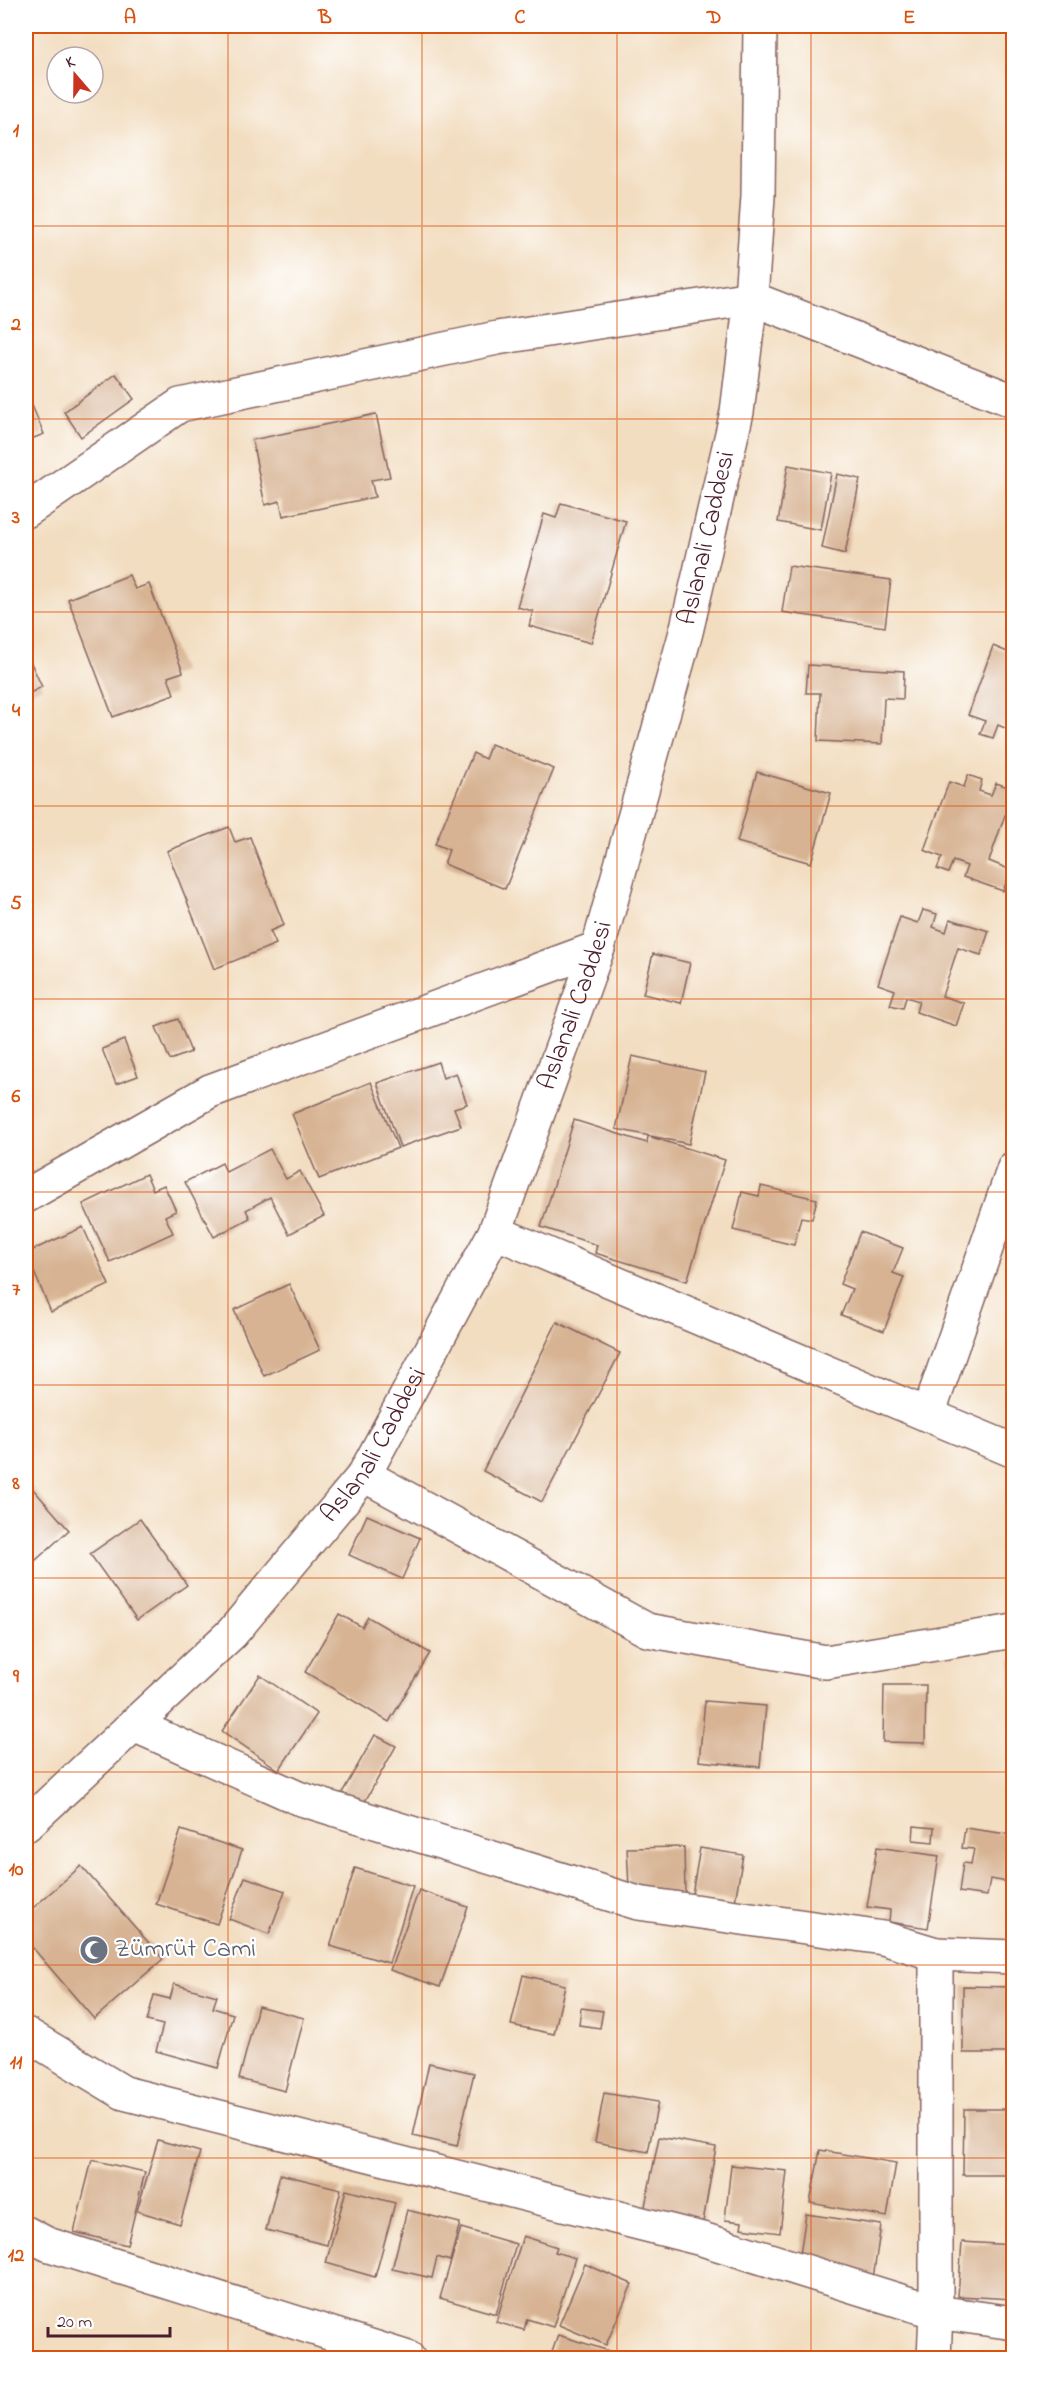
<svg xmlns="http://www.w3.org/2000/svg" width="1039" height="2384" font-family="'Indie Flower',sans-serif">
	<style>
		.building { fill: #d7b393 }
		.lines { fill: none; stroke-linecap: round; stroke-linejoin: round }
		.street-casing { stroke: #85625f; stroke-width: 36 }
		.secondary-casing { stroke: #85625f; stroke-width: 36 }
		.street { stroke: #fff; stroke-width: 33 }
		.secondary { stroke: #fff; stroke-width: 33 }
		.grid { fill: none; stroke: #d8530f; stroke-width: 1.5; stroke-opacity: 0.55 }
		.labels { text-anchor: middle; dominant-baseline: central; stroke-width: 4.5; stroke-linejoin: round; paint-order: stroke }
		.street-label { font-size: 26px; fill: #4a1f2b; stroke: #fff }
		.worship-label { font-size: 26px; fill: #5b616d; stroke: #fff; text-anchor: start }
		.neatline { fill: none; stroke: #d8530f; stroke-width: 2 }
		.grid-label { font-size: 20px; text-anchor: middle; font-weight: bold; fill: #d8530f }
	</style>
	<rect width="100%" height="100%" fill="#fff"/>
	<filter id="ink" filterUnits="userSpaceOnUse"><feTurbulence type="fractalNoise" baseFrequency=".0167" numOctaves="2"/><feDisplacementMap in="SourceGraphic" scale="12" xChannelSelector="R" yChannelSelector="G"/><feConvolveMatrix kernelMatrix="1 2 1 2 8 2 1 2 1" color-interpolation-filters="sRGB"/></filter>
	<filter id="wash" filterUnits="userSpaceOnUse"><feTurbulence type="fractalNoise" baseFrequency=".008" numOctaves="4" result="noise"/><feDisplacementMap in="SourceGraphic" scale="24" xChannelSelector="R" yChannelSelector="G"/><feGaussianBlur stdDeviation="1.35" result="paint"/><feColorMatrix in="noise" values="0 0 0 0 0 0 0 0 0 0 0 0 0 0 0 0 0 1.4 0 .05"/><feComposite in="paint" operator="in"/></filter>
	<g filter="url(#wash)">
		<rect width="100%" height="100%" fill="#f2ddc0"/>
		<g id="blocks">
			<!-- building -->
			<g class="building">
				<path d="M116,374L134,399L81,437L64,412Z"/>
				<path d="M26,391L44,434L26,441Z"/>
				<path d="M376,414L390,477L371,480L375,497L283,516L280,501L265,505L252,440Z"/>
				<path d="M788,465L831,473L821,530L778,522Z"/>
				<path d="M837,474L860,479L845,554L822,548Z"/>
				<path d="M561,503L626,521L591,643L529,626L533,611L517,607L544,514L556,518Z"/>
				<path d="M789,566L891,580L885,627L782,612Z"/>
				<path d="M129,575L135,589L149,584L183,672L168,677L174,694L113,717L68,599Z"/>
				<path d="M1014,644V745L1008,743L1012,731L998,725L993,738L980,734L985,721L968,715L993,646L1010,653Z"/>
				<path d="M26,652L42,687L26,695Z"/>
				<path d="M808,665L904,671L903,699L884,698L882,744L818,741L820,693H806Z"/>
				<path d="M491,744L554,769L505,889L444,864L449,850L435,844L473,753L485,759Z"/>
				<path d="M757,772L831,793L811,863L737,842Z"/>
				<path d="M968,775L982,780L979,791L991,795L996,783L1014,789V818L1005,815L989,861L1011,870L1003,891L963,877L967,866L953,861L948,873L937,869L942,857L924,850L949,782L964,787Z"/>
				<path d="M229,827L235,842L250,837L284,925L270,931L276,944L214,969L167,851Z"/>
				<path d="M923,910L937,914L933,927L946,932L950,919L989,931L981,955L958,948L942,996L964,1003L956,1026L916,1012L919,1001L906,997L903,1008L890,1005L895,990L878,984L900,917L918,923Z"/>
				<path d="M653,954L690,963L681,1003L643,994Z"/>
				<path d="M178,1019L191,1052L170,1060L156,1027Z"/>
				<path d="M124,1040L138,1076L116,1084L102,1049Z"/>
				<path d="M632,1056L705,1072L689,1144L616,1129Z"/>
				<path d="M438,1062L443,1078L456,1073L467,1104L454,1108L461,1126L400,1147L377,1083Z"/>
				<path d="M371,1082L398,1148L319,1179L292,1114Z"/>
				<path d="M574,1120L647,1143L648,1136L725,1160L687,1281L595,1253L597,1245L541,1227Z"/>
				<path d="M270,1149L286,1179L300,1171L324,1216L289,1234L270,1197L246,1210L250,1218L214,1237L185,1182L222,1163L226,1172Z"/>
				<path d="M146,1174L153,1190L164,1185L176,1211L165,1216L173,1233L110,1262L83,1204Z"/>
				<path d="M761,1186L817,1199L812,1219L801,1217L794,1245L733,1230L742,1192L759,1196Z"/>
				<path d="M83,1227L109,1285L51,1312L26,1253Z"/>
				<path d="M860,1232L903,1248L893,1273L904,1277L884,1331L841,1315L852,1289L840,1284Z"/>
				<path d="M289,1284L320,1350L264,1376L234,1310Z"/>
				<path d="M557,1322L620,1353L542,1502L483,1471Z"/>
				<path d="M26,1481L69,1530L26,1569Z"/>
				<path d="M367,1515L420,1538L402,1579L349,1555Z"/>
				<path d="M140,1519L187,1585L137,1620L90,1554Z"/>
				<path d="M339,1614L362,1627L368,1617L430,1653L389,1722L305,1672Z"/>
				<path d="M1014,1659V1724H1011V1660Z"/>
				<path d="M260,1675L317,1714L279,1770L222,1731Z"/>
				<path d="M884,1685H926L925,1743L883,1742Z"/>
				<path d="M705,1701L766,1706L760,1767L699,1761Z"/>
				<path d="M375,1735L396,1746L363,1805L342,1793Z"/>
				<path d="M914,1826L934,1828L933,1842L913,1840Z"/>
				<path d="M965,1828L1014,1835V1883L990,1879L987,1896L959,1892L963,1863L971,1864L974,1849L962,1848Z"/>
				<path d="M181,1830L242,1850L217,1924L156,1904Z"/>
				<path d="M684,1847L685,1894L646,1895V1887H629L627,1848Z"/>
				<path d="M877,1847L939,1856L928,1928L889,1922L890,1910L867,1907Z"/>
				<path d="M700,1848L743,1855L735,1902L692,1894Z"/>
				<path d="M81,1866L163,1959L94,2019L26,1940V1914Z"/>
				<path d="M355,1868L413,1886L389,1963L330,1946Z"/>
				<path d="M245,1877L285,1891L269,1934L229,1919Z"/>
				<path d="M419,1890L468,1907L440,1987L390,1970Z"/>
				<path d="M523,1975L565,1985L554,2034L511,2025Z"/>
				<path d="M174,1984L217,1996L213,2008L233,2014L218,2068L156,2051L163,2025L147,2021L154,1995L170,1999Z"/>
				<path d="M963,1986L1014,1987V2053H963Z"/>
				<path d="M258,2006L304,2018L285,2091L239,2079Z"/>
				<path d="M581,2008L603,2011L600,2028L579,2025Z"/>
				<path d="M429,2063L474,2073L457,2146L413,2136Z"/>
				<path d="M604,2093L658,2102L648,2152L595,2142Z"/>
				<path d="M964,2109H1014V2175H963Z"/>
				<path d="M659,2137L716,2147L703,2222L644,2211Z"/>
				<path d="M158,2140L200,2152L180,2224L137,2211Z"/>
				<path d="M820,2150L896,2163L887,2217L810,2203Z"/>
				<path d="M92,2160L145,2172L127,2245L74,2232Z"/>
				<path d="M731,2165L787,2171L780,2233L741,2228L742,2222L725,2220Z"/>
				<path d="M280,2174L341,2189L327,2245L266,2230Z"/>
				<path d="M346,2190L395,2203L375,2277L326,2263Z"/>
				<path d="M407,2210L460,2223L450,2261L437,2257L432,2278L392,2269Z"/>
				<path d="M806,2214L881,2225L873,2279L799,2261Z"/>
				<path d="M461,2228L516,2244L496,2314L440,2298Z"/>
				<path d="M523,2236L557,2247L555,2252L575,2258L553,2327L527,2319L524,2330L496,2322Z"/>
				<path d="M962,2242L1014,2245V2299L958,2296Z"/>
				<path d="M585,2264L632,2284L606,2345L559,2325Z"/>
				<path d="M558,2335L616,2353L614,2358H550Z"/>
				<path d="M26,2349L52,2358H26Z"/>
			</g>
		</g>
	</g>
	<g filter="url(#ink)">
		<use href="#blocks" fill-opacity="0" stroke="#85625f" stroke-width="1.5"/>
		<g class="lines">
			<!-- street casing -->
			<g class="street-casing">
				<g id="street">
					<path d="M26,511L180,405L497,338L751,298L1014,401"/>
					<path d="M26,1196L210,1091L598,948"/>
					<path d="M495,1232L928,1415L1014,1168"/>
					<path d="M928,1415L1014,1451"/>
					<path d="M364,1475L647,1630L826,1662L1014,1631"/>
					<path d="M134,1725L298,1798L638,1903L883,1938L936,1954V2312L1014,2323"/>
					<path d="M936,1954L1014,1957"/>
					<path d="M26,2034L124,2093L702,2239L936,2312L934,2358"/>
					<path d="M26,2233L47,2244L408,2358"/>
				</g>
			</g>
			<!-- secondary casing -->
			<g class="secondary-casing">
				<g id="secondary">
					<path id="s1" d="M26,1825L232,1633L364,1475L495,1232L598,948L686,632L737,412L751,298L758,196L760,26"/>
				</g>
			</g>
			<!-- street -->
			<use href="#street" class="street"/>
			<!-- secondary -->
			<use href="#secondary" class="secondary"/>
		</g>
	</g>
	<!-- grid -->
	<path class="grid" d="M228,26V2358M422,26V2358M617,26V2358M811,26V2358M26,226H1014M26,419H1014M26,612H1014M26,806H1014M26,999H1014M26,1192H1014M26,1385H1014M26,1578H1014M26,1772H1014M26,1965H1014M26,2158H1014"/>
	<!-- icons -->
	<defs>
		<g id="mosque-disc" transform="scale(1.5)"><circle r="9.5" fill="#6b7280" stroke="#fff"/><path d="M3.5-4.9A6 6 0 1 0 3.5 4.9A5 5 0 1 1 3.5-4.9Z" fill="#fff"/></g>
	</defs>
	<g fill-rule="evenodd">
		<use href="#mosque-disc" x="94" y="1950"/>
	</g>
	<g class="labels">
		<!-- street labels -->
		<g class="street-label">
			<text stroke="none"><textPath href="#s1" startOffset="1490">Aslanali Caddesi</textPath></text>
			<text stroke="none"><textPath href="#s1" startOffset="1004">Aslanali Caddesi</textPath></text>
			<text stroke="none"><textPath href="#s1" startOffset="518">Aslanali Caddesi</textPath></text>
		</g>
		<!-- worship labels -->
		<g class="worship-label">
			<text x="115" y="1950">Zümrüt Cami</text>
		</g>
	</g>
	<!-- margin -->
	<rect width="1039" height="2384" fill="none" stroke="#fff" stroke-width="66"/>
	<!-- north arrow -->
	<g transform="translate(75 75) rotate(340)"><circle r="28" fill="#ffffff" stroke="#b7a5aa" stroke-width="1.5"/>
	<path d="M0-4.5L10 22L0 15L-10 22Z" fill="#c8321e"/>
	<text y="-9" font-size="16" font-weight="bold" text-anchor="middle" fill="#4a1f2b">K</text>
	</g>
	<!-- scale -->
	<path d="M48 2327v9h122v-9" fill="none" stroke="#4a1f2b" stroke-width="3"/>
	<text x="57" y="2327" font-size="18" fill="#4a1f2b" stroke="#ffffff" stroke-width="4.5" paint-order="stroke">20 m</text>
	<rect x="33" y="33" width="973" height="2318" class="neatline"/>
	<g class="grid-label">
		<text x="130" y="23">A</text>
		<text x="325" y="23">B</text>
		<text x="520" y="23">C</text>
		<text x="714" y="23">D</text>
		<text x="909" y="23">E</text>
		<text x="16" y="136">1</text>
		<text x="16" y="330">2</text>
		<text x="16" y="523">3</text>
		<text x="16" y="716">4</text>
		<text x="16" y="909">5</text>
		<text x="16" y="1102">6</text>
		<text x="16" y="1295">7</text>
		<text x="16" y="1489">8</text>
		<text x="16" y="1682">9</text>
		<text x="16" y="1875">10</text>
		<text x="16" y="2068">11</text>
		<text x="16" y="2261">12</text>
	</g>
</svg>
